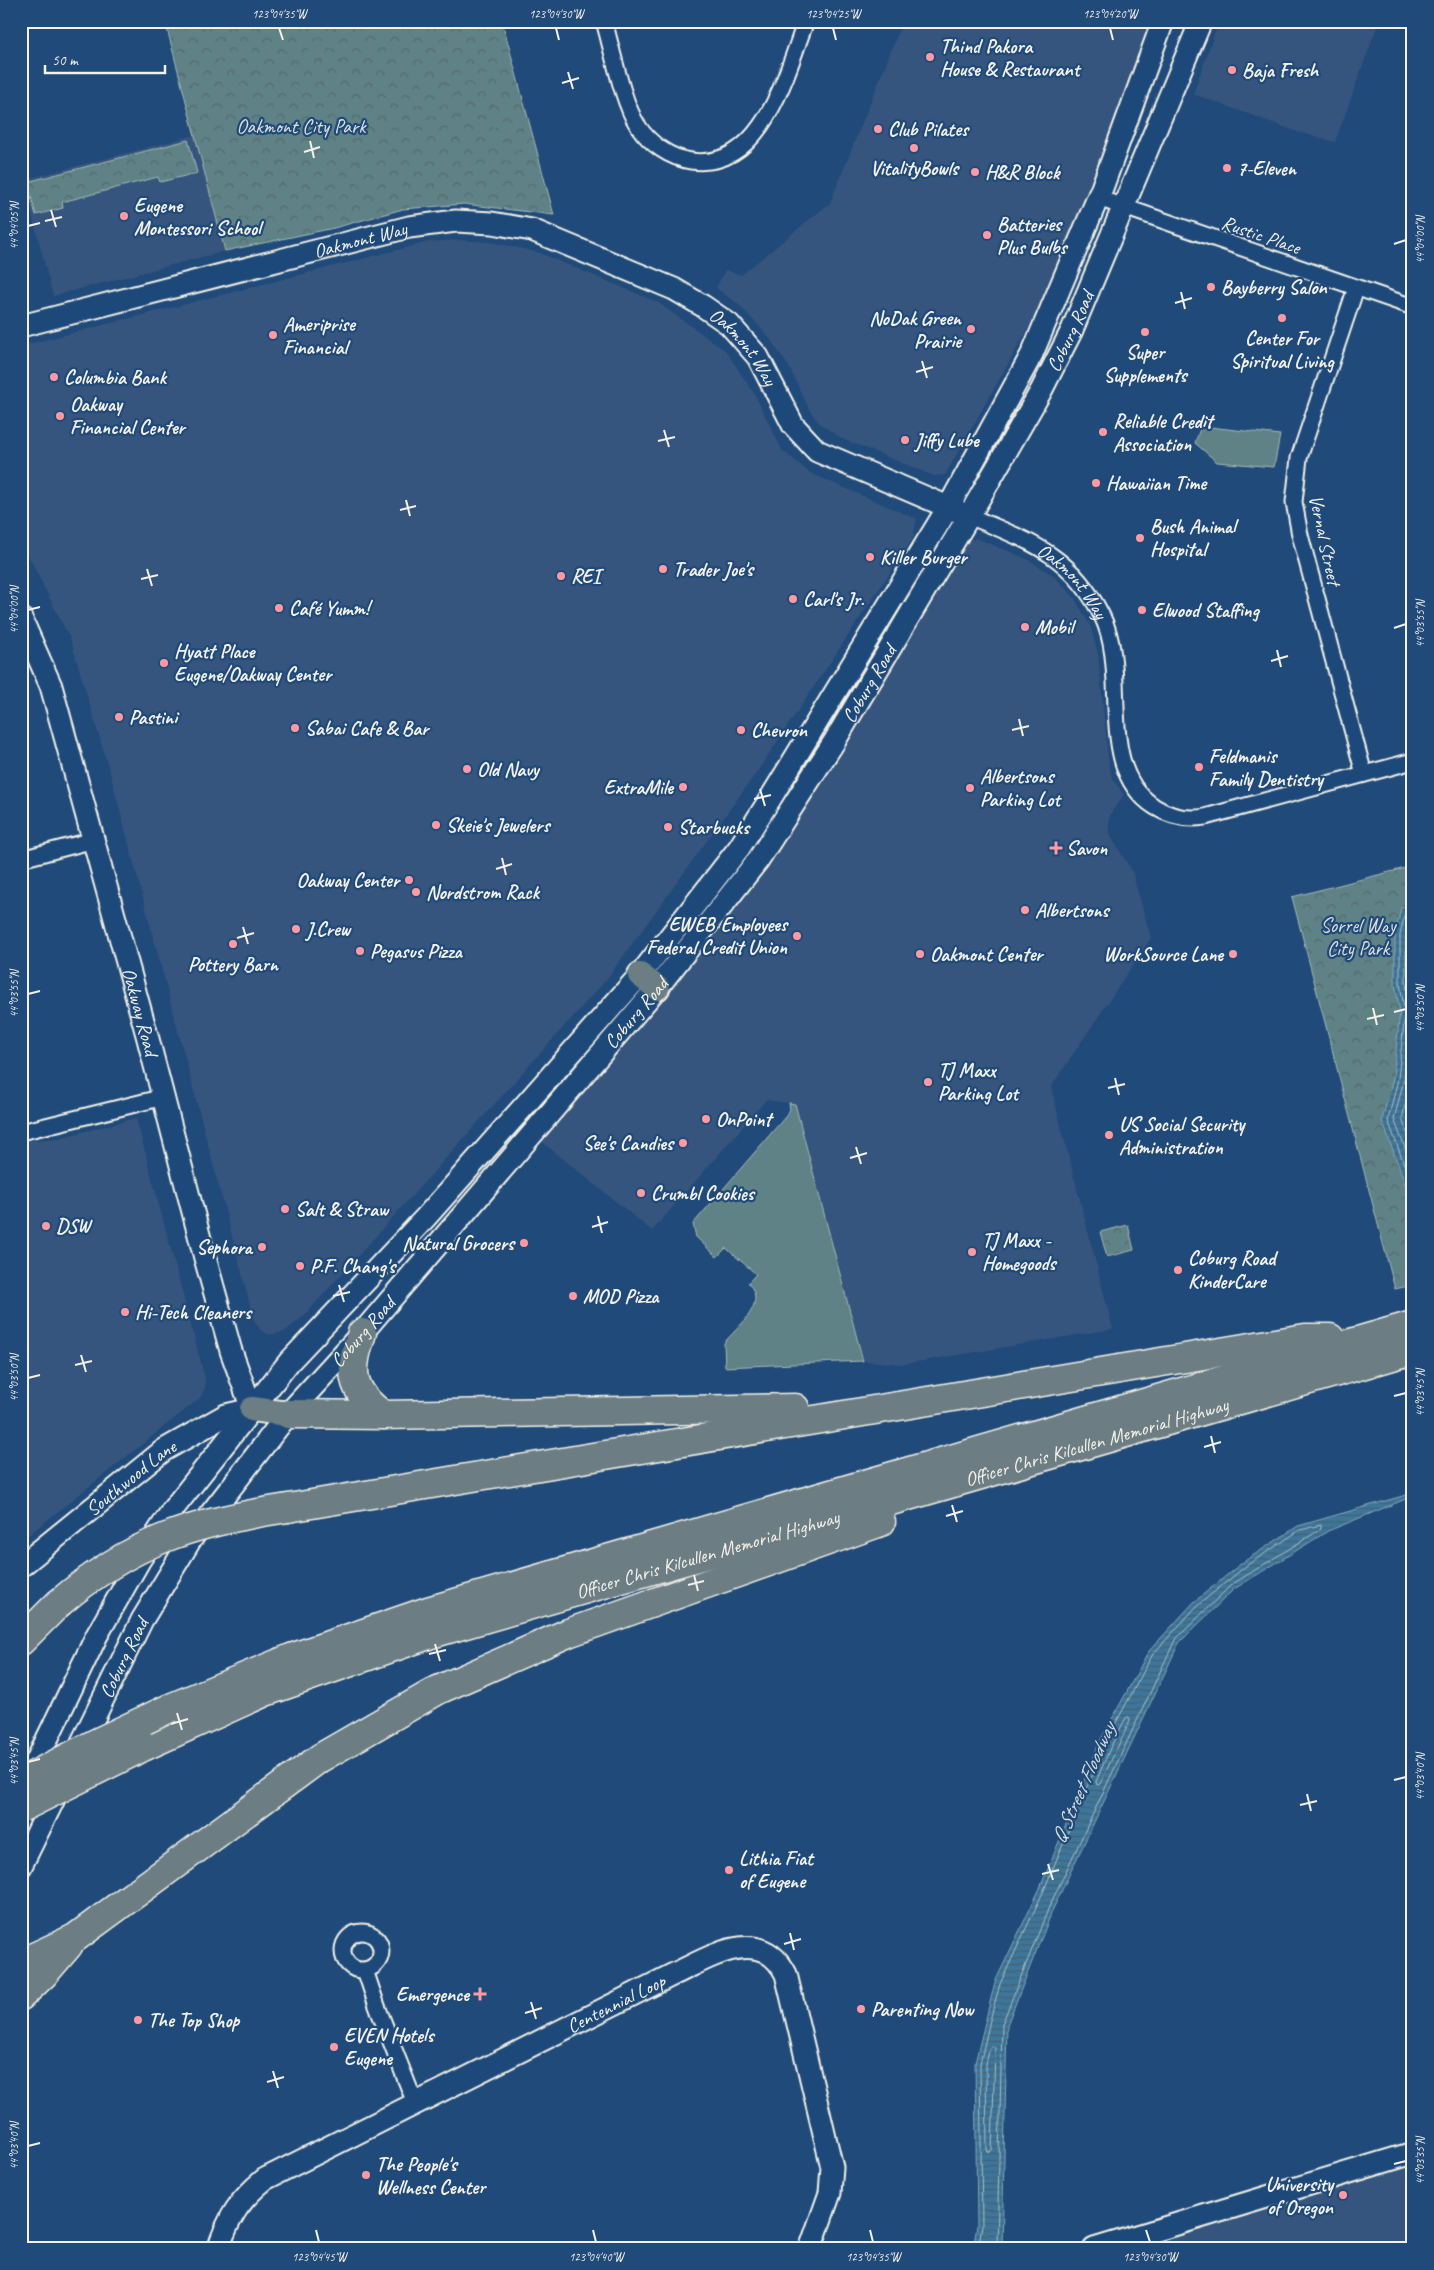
<svg xmlns="http://www.w3.org/2000/svg" width="1434" height="2270" font-family="Caveat,sans-serif">
	<style>
		.built { fill: #35557e }
		.green { fill: #5e8286; stroke: #a9bab7 }
		.forest { fill: url(#forest-crowns); stroke: #a9bab7 }
		.water { fill: url(#water-rules); stroke: #87a7b9 }
		.lines { fill: none; stroke-linecap: round; stroke-linejoin: round }
		.shore { stroke: #abc0c9; stroke-width: 1 }
		.street-casing { stroke: #f4f1e8; stroke-width: 19 }
		.secondary-casing { stroke: #f4f1e8; stroke-width: 25 }
		.primary-casing { stroke: #f4f1e8; stroke-width: 28 }
		.highway-casing { stroke: #f4f1e8; stroke-width: 31 }
		.street { stroke: #1f4a7a; stroke-width: 15 }
		.secondary { stroke: #1f4a7a; stroke-width: 21 }
		.primary { stroke: #6c7e84; stroke-width: 24 }
		.highway { stroke: #6c7e84; stroke-width: 28 }
		.highway-bridge-casing { stroke: #f4f1e8; stroke-width: 31; stroke-linecap: butt }
		.highway-bridge { stroke: #6c7e84; stroke-width: 28 }
		.ticks { fill: none; stroke: #f4f1e8; stroke-width: 2 }
		.poi-dot { fill: #ff9aa2; stroke: #1f4a7a; stroke-width: 2 }
		.labels { text-anchor: middle; dominant-baseline: central; stroke-width: 4.5; stroke-linejoin: round; paint-order: stroke }
		.poi-label { font-size: 20px; font-weight: bold; fill: #f4f1e8; stroke: #1f4a7a; text-anchor: start }
		.park-label { font-size: 20px; fill: #dee0d9; stroke: #1f4a7a }
		.street-label { font-size: 20px; fill: #f4f1e8; stroke: #1f4a7a }
		.water-label { font-size: 21px; font-style: italic; fill: #d9dfdc; stroke: #1f4a7a }
		.neatline { fill: none; stroke: #f4f1e8; stroke-width: 2 }
		.ticks-label { font-size: 12px; text-anchor: middle; fill: #f4f1e8 }
	</style>
	<defs>
		<pattern id="forest-crowns" width="20" height="18" patternUnits="userSpaceOnUse" patternTransform="scale(1.25)"><rect width="20" height="18" fill="#5e8286"/><path d="M2 6a3 3 0 1 1 6 0M12 15a3 3 0 1 1 6 0" fill="none" stroke="#556869"/></pattern>
		<pattern id="water-rules" width="6" height="5" patternUnits="userSpaceOnUse" patternTransform="scale(1.25)"><rect width="6" height="5" fill="#3e769a"/><path d="M0 2.5h6" fill="none" stroke="#445f70"/></pattern>
	</defs>
	<rect width="100%" height="100%" fill="#1f4a7a"/>
	<filter id="ink" filterUnits="userSpaceOnUse"><feTurbulence type="fractalNoise" baseFrequency=".02" numOctaves="2"/><feDisplacementMap in="SourceGraphic" scale="10" xChannelSelector="R" yChannelSelector="G"/><feConvolveMatrix kernelMatrix="1 2 1 2 8 2 1 2 1" color-interpolation-filters="sRGB"/></filter>
	<g filter="url(#ink)">
		<!-- built -->
		<g class="built">
			<path d="M903,21H1163L1074,248L945,475L934,476L843,439L820,424L810,411L789,367L768,336L738,304L716,288L725,270L741,275L830,203Z"/>
			<path d="M1219,21H1379L1335,142L1298,132L1193,94Z"/>
			<path d="M195,135L225,251L53,296L23,180Z"/>
			<path d="M459,240L490,242L537,252L657,302L725,350L754,393L782,450L810,473L917,519L913,538L759,769L606,980L304,1316L284,1332L269,1335L260,1330L254,1320L112,780L71,641L21,541V346L428,242Z"/>
			<path d="M976,538L1027,559L1053,575L1074,597L1090,625L1098,654L1109,766L1112,777L1124,795L1112,811L1109,819V830L1113,840L1132,871L1151,938L1051,1087L1113,1329L904,1364L863,1361L795,1104L766,1100L652,1231L541,1141L642,1024L722,926L805,804L964,546L969,541Z"/>
			<path d="M136,1118L205,1378V1388L200,1398L21,1541V1141L59,1138Z"/>
			<path d="M1413,2153V2249H1137L1134,2237Z"/>
		</g>
		<!-- green -->
		<g class="green">
			<path d="M1201,426L1280,435L1274,467L1217,462L1195,443Z"/>
			<path d="M789,1103L795,1104L863,1361L725,1367L724,1343C737,1327 769,1304 748,1283L756,1274L726,1248L717,1257L696,1237L693,1224L786,1116L790,1109Z"/>
		</g>
		<!-- forest -->
		<g class="forest">
			<path d="M165,21H502L554,215L464,204L403,209L334,228L225,251Z"/>
			<path d="M188,140L197,173L160,182L158,177L62,202L63,208L36,215L27,182Z"/>
			<path d="M1413,866V1285L1395,1289L1292,897Z"/>
			<path d="M1128,1225L1134,1250L1107,1257L1100,1232Z"/>
		</g>
		<!-- water -->
		<g class="water">
			<path d="M1413,905V1206L1382,1120L1393,1078L1400,1012L1395,984V934L1401,908Z"/>
			<path d="M1413,1493V1496L1328,1531L1234,1589L1179,1643L1053,1909L1007,2025L1002,2249H973L977,2226L975,2063L995,1982L1040,1888L1100,1741L1149,1651L1194,1602L1243,1562L1298,1526Z"/>
		</g>
		<g class="lines">
			<!-- shore -->
			<g class="shore">
				<path d="M1413,910L1405,913L1400,935V984L1405,1013L1398,1079L1388,1120L1413,1189"/>
				<path d="M1413,916L1410,918L1406,936V983L1411,1014L1404,1080L1394,1119L1413,1169"/>
				<path d="M1413,1072L1402,1119L1413,1148"/>
				<path d="M1129,1717L1130,1721L1100,1784L1097,1785L1096,1782L1111,1746L1126,1718Z"/>
				<path d="M993,2046L995,2048L992,2150L990,2152L987,2150L986,2064L990,2047Z"/>
				<path d="M978,2249L982,2226L980,2064L990,2020L1000,1984L1044,1890L1105,1743L1153,1654L1197,1606L1246,1566L1300,1530L1321,1525V1529L1231,1585L1175,1640L1049,1907L1002,2024L997,2249"/>
			</g>
			<!-- street casing -->
			<g class="street-casing">
				<g id="street">
					<path d="M604,21C612,49 623,104 638,126C650,144 670,158 691,161C763,171 786,73 806,21"/>
					<path d="M1098,198L1413,307"/>
					<path d="M1356,288L1299,458L1294,502L1300,535L1364,774"/>
					<path id="s1" d="M969,516C1029,541 1071,554 1102,616C1131,674 1094,768 1155,807C1171,817 1187,820 1205,817L1413,761"/>
					<path d="M21,859L94,840"/>
					<path d="M21,1132L164,1097"/>
					<circle cx="362" cy="1951" r="19"/>
					<path d="M365,1970L377,2006L415,2103"/>
				</g>
			</g>
			<!-- secondary casing -->
			<g class="secondary-casing">
				<g id="secondary">
					<path id="s2" d="M21,326L409,227L456,221L492,223L532,230L674,289L703,306L729,324L758,357L793,425L817,451L962,513"/>
					<path id="s3" d="M21,618L51,686L147,1035L205,1258L231,1351L252,1409"/>
					<path id="s4" d="M21,1566L164,1450L226,1415L252,1409"/>
					<path d="M26,1783L97,1635L139,1561L173,1509L289,1362L426,1217L640,975L739,848L767,804L949,506L1032,354L1102,188L1163,21"/>
					<path id="s5" d="M21,1866L142,1620L191,1539L288,1414L362,1333L657,988L758,860L834,742L969,516L1041,391L1072,330L1201,21"/>
					<path id="s6" d="M218,2249C229,2217 239,2200 265,2179L674,1974C711,1957 760,1924 786,1974L832,2167L830,2193L810,2249"/>
					<path d="M1094,2249L1413,2153"/>
				</g>
			</g>
			<!-- primary casing -->
			<g class="primary-casing">
				<g id="primary">
					<path d="M640,975L657,988"/>
					<path d="M252,1409L288,1414"/>
				</g>
			</g>
			<!-- highway casing -->
			<g class="highway-casing">
				<g id="highway">
					<path d="M362,1333C349,1370 349,1390 383,1415"/>
					<path d="M288,1414L383,1415L795,1408"/>
					<path d="M288,1508L1305,1338H1330"/>
					<path d="M21,1641L58,1604"/>
					<path d="M170,1708L291,1658L428,1611L1413,1325"/>
					<path id="s7" d="M145,1746L265,1692L431,1634L1413,1350"/>
					<path d="M21,1963L75,1938L320,1758L438,1690L568,1633L881,1522"/>
					<path d="M21,1996L44,1974L68,1946"/>
				</g>
			</g>
			<!-- street -->
			<use href="#street" class="street"/>
			<!-- secondary -->
			<use href="#secondary" class="secondary"/>
			<!-- primary -->
			<use href="#primary" class="primary"/>
			<!-- highway -->
			<use href="#highway" class="highway"/>
			<!-- highway-bridge casing -->
			<g class="highway-bridge-casing">
				<g id="highway-bridge">
					<path d="M58,1604C131,1541 194,1522 288,1508"/>
					<path d="M21,1782L96,1743L170,1708"/>
					<path d="M21,1808L145,1746"/>
				</g>
			</g>
			<!-- highway-bridge -->
			<use href="#highway-bridge" class="highway-bridge"/>
		</g>
	</g>
	<!-- ticks -->
	<path class="ticks" d="M279,28L283,40M556,28L559,40M833,28L836,40M1110,28L1113,40M568,72L573,89M562,83L579,78M310,141L314,158M304,152L320,147M51,210L56,227M45,221L62,217M28,226L40,223M1394,244L1406,240M1181,292L1185,309M1175,303L1192,298M922,361L927,378M916,372L933,367M664,430L669,447M658,441L675,437M406,500L410,516M400,510L416,506M147,569L152,586M141,579L158,575M28,610L40,607M1394,628L1406,624M1277,650L1281,667M1271,661L1288,656M1019,719L1023,736M1012,730L1029,726M760,789L765,806M754,799L771,795M502,858L506,875M496,869L512,864M243,927L248,944M237,938L254,933M28,994L40,991M1373,1008L1377,1025M1394,1012L1406,1009M1367,1019L1384,1015M1115,1078L1119,1095M1108,1088L1125,1084M856,1147L861,1164M850,1158L867,1153M598,1216L602,1233M592,1227L608,1222M339,1285L344,1302M333,1296L350,1292M81,1355L86,1372M75,1365L92,1361M28,1378L40,1375M1394,1396L1406,1393M1211,1436L1215,1453M1204,1447L1221,1442M952,1505L957,1522M946,1516L963,1511M694,1575L698,1591M688,1585L704,1581M435,1644L440,1661M429,1654L446,1650M177,1713L182,1730M171,1724L188,1719M28,1762L40,1759M1394,1780L1406,1777M1307,1794L1311,1811M1300,1805L1317,1801M1048,1864L1053,1880M1042,1874L1059,1870M790,1933L794,1950M784,1944L801,1939M531,2002L536,2019M525,2013L542,2008M273,2071L278,2088M267,2082L284,2077M28,2146L40,2143M1394,2164L1406,2161M316,2230L319,2242M593,2230L596,2242M870,2230L873,2242M1146,2230L1150,2242"/>
	<!-- markers -->
	<g class="poi-dot">
		<circle cx="930" cy="57" r="5"/>
		<circle cx="1232" cy="70" r="5"/>
		<circle cx="878" cy="129" r="5"/>
		<circle cx="914" cy="148" r="5"/>
		<circle cx="1227" cy="168" r="5"/>
		<circle cx="975" cy="172" r="5"/>
		<circle cx="124" cy="216" r="5"/>
		<circle cx="987" cy="235" r="5"/>
		<circle cx="1211" cy="287" r="5"/>
		<circle cx="1282" cy="318" r="5"/>
		<circle cx="971" cy="329" r="5"/>
		<circle cx="1145" cy="332" r="5"/>
		<circle cx="273" cy="335" r="5"/>
		<circle cx="54" cy="377" r="5"/>
		<circle cx="60" cy="416" r="5"/>
		<circle cx="1103" cy="432" r="5"/>
		<circle cx="905" cy="440" r="5"/>
		<circle cx="1096" cy="483" r="5"/>
		<circle cx="1140" cy="538" r="5"/>
		<circle cx="870" cy="557" r="5"/>
		<circle cx="663" cy="569" r="5"/>
		<circle cx="561" cy="576" r="5"/>
		<circle cx="793" cy="599" r="5"/>
		<circle cx="279" cy="608" r="5"/>
		<circle cx="1142" cy="610" r="5"/>
		<circle cx="1025" cy="627" r="5"/>
		<circle cx="164" cy="663" r="5"/>
		<circle cx="119" cy="717" r="5"/>
		<circle cx="295" cy="728" r="5"/>
		<circle cx="741" cy="730" r="5"/>
		<circle cx="1199" cy="767" r="5"/>
		<circle cx="467" cy="769" r="5"/>
		<circle cx="683" cy="787" r="5"/>
		<circle cx="970" cy="788" r="5"/>
		<circle cx="436" cy="825" r="5"/>
		<circle cx="668" cy="827" r="5"/>
		<path d="M1053.5 840.5h5v5h5v5h-5v5h-5v-5h-5v-5h5z"/>
		<circle cx="409" cy="880" r="5"/>
		<circle cx="416" cy="892" r="5"/>
		<circle cx="1025" cy="910" r="5"/>
		<circle cx="296" cy="929" r="5"/>
		<circle cx="797" cy="936" r="5"/>
		<circle cx="233" cy="944" r="5"/>
		<circle cx="360" cy="951" r="5"/>
		<circle cx="920" cy="954" r="5"/>
		<circle cx="1233" cy="954" r="5"/>
		<circle cx="928" cy="1082" r="5"/>
		<circle cx="706" cy="1119" r="5"/>
		<circle cx="1109" cy="1135" r="5"/>
		<circle cx="683" cy="1143" r="5"/>
		<circle cx="641" cy="1193" r="5"/>
		<circle cx="285" cy="1209" r="5"/>
		<circle cx="46" cy="1226" r="5"/>
		<circle cx="524" cy="1243" r="5"/>
		<circle cx="262" cy="1247" r="5"/>
		<circle cx="972" cy="1252" r="5"/>
		<circle cx="300" cy="1266" r="5"/>
		<circle cx="1178" cy="1270" r="5"/>
		<circle cx="573" cy="1296" r="5"/>
		<circle cx="125" cy="1312" r="5"/>
		<circle cx="729" cy="1870" r="5"/>
		<path d="M477.5 1986.5h5v5h5v5h-5v5h-5v-5h-5v-5h5z"/>
		<circle cx="861" cy="2009" r="5"/>
		<circle cx="138" cy="2020" r="5"/>
		<circle cx="334" cy="2047" r="5"/>
		<circle cx="366" cy="2175" r="5"/>
		<circle cx="1343" cy="2195" r="5"/>
	</g>
	<g class="labels">
		<!-- poi labels -->
		<g class="poi-label">
			<text x="940" y="46">Thind Pakora<tspan x="940" dy="23">House &amp; Restaurant</tspan></text>
			<text x="1242" y="70">Baja Fresh</text>
			<text x="888" y="129">Club Pilates</text>
			<text x="914" y="168" text-anchor="middle">VitalityBowls</text>
			<text x="1237" y="168">7-Eleven</text>
			<text x="985" y="172">H&amp;R Block</text>
			<text x="134" y="205">Eugene<tspan x="134" dy="23">Montessori School</tspan></text>
			<text x="997" y="224">Batteries<tspan x="997" dy="23">Plus Bulbs</tspan></text>
			<text x="1221" y="287">Bayberry Salon</text>
			<text x="961" y="318" text-anchor="end">NoDak Green<tspan x="961" dy="23">Prairie</tspan></text>
			<text x="283" y="324">Ameriprise<tspan x="283" dy="23">Financial</tspan></text>
			<text x="1282" y="338" text-anchor="middle">Center For<tspan x="1282" dy="23">Spiritual Living</tspan></text>
			<text x="1145" y="352" text-anchor="middle">Super<tspan x="1145" dy="23">Supplements</tspan></text>
			<text x="64" y="377">Columbia Bank</text>
			<text x="70" y="404">Oakway<tspan x="70" dy="23">Financial Center</tspan></text>
			<text x="1113" y="421">Reliable Credit<tspan x="1113" dy="23">Association</tspan></text>
			<text x="915" y="440">Jiffy Lube</text>
			<text x="1106" y="483">Hawaiian Time</text>
			<text x="1150" y="526">Bush Animal<tspan x="1150" dy="23">Hospital</tspan></text>
			<text x="880" y="557">Killer Burger</text>
			<text x="673" y="569">Trader Joe's</text>
			<text x="571" y="576">REI</text>
			<text x="803" y="599">Carl's Jr.</text>
			<text x="289" y="608">Café Yumm!</text>
			<text x="1152" y="610">Elwood Staffing</text>
			<text x="1035" y="627">Mobil</text>
			<text x="174" y="651">Hyatt Place<tspan x="174" dy="23">Eugene/Oakway Center</tspan></text>
			<text x="129" y="717">Pastini</text>
			<text x="305" y="728">Sabai Cafe &amp; Bar</text>
			<text x="751" y="730">Chevron</text>
			<text x="1209" y="756">Feldmanis<tspan x="1209" dy="23">Family Dentistry</tspan></text>
			<text x="477" y="769">Old Navy</text>
			<text x="980" y="776">Albertsons<tspan x="980" dy="23">Parking Lot</tspan></text>
			<text x="673" y="787" text-anchor="end">ExtraMile</text>
			<text x="446" y="825">Skeie's Jewelers</text>
			<text x="678" y="827">Starbucks</text>
			<text x="1066" y="848">Savon</text>
			<text x="399" y="880" text-anchor="end">Oakway Center</text>
			<text x="426" y="892">Nordstrom Rack</text>
			<text x="1035" y="910">Albertsons</text>
			<text x="787" y="924" text-anchor="end">EWEB Employees<tspan x="787" dy="23">Federal Credit Union</tspan></text>
			<text x="306" y="929">J.Crew</text>
			<text x="370" y="951">Pegasus Pizza</text>
			<text x="930" y="954">Oakmont Center</text>
			<text x="1223" y="954" text-anchor="end">WorkSource Lane</text>
			<text x="233" y="964" text-anchor="middle">Pottery Barn</text>
			<text x="938" y="1070">TJ Maxx<tspan x="938" dy="23">Parking Lot</tspan></text>
			<text x="716" y="1119">OnPoint</text>
			<text x="1119" y="1124">US Social Security<tspan x="1119" dy="23">Administration</tspan></text>
			<text x="673" y="1143" text-anchor="end">See's Candies</text>
			<text x="651" y="1193">Crumbl Cookies</text>
			<text x="295" y="1209">Salt &amp; Straw</text>
			<text x="56" y="1226">DSW</text>
			<text x="982" y="1240">TJ Maxx -<tspan x="982" dy="23">Homegoods</tspan></text>
			<text x="514" y="1243" text-anchor="end">Natural Grocers</text>
			<text x="252" y="1247" text-anchor="end">Sephora</text>
			<text x="1188" y="1258">Coburg Road<tspan x="1188" dy="23">KinderCare</tspan></text>
			<text x="310" y="1266">P.F. Chang's</text>
			<text x="583" y="1296">MOD Pizza</text>
			<text x="135" y="1312">Hi-Tech Cleaners</text>
			<text x="739" y="1858">Lithia Fiat<tspan x="739" dy="23">of Eugene</tspan></text>
			<text x="469" y="1994" text-anchor="end">Emergence</text>
			<text x="871" y="2009">Parenting Now</text>
			<text x="148" y="2020">The Top Shop</text>
			<text x="344" y="2035">EVEN Hotels<tspan x="344" dy="23">Eugene</tspan></text>
			<text x="376" y="2164">The People's<tspan x="376" dy="23">Wellness Center</tspan></text>
			<text x="1333" y="2184" text-anchor="end">University<tspan x="1333" dy="23">of Oregon</tspan></text>
		</g>
		<!-- park labels -->
		<g class="park-label">
			<text x="301" y="126">Oakmont City Park</text>
			<text x="1358" y="925">Sorrel Way<tspan x="1358" dy="23">City Park</tspan></text>
		</g>
		<!-- street labels -->
		<g class="street-label">
			<text transform="translate(1261 235) rotate(19)">Rustic Place</text>
			<text stroke="none"><textPath href="#s2" startOffset="350">Oakmont Way</textPath></text>
			<text stroke="none"><textPath href="#s5" startOffset="1868">Coburg Road</textPath></text>
			<text stroke="none"><textPath href="#s2" startOffset="770">Oakmont Way</textPath></text>
			<text transform="translate(1325 540) rotate(78)">Vernal Street</text>
			<text stroke="none"><textPath href="#s1" startOffset="125">Oakmont Way</textPath></text>
			<text stroke="none"><textPath href="#s5" startOffset="1462">Coburg Road</textPath></text>
			<text stroke="none"><textPath href="#s3" startOffset="412">Oakway Road</textPath></text>
			<text stroke="none"><textPath href="#s5" startOffset="1058">Coburg Road</textPath></text>
			<text stroke="none"><textPath href="#s5" startOffset="638">Coburg Road</textPath></text>
			<text stroke="none"><textPath href="#s7" startOffset="1000">Officer Chris Kilcullen Memorial Highway</textPath></text>
			<text stroke="none"><textPath href="#s4" startOffset="141">Southwood Lane</textPath></text>
			<text stroke="none"><textPath href="#s7" startOffset="595">Officer Chris Kilcullen Memorial Highway</textPath></text>
			<text stroke="none"><textPath href="#s5" startOffset="232">Coburg Road</textPath></text>
			<text stroke="none"><textPath href="#s6" startOffset="478">Centennial Loop</textPath></text>
		</g>
		<!-- water labels -->
		<g class="water-label">
			<text transform="translate(1083 1783) rotate(-66)">Q Street Floodway</text>
		</g>
	</g>
	<!-- margin -->
	<rect width="1434" height="2270" fill="none" stroke="#1f4a7a" stroke-width="55"/>
	<!-- scale -->
	<path d="M45 65v8h120v-8" fill="none" stroke="#f4f1e8" stroke-width="2.5"/>
	<text x="52" y="65" font-size="15" fill="#f4f1e8" stroke="#1f4a7a" stroke-width="4" paint-order="stroke">50 m</text>
	<rect x="28" y="28" width="1378" height="2214" class="neatline"/>
	<g class="ticks-label">
		<text x="279" y="18">123°04'35"W</text>
		<text x="556" y="18">123°04'30"W</text>
		<text x="833" y="18">123°04'25"W</text>
		<text x="1110" y="18">123°04'20"W</text>
		<text transform="translate(14 226) rotate(-90)" y="4">44°04'05"N</text>
		<text transform="translate(1420 240) rotate(-90)" y="4">44°04'00"N</text>
		<text transform="translate(14 610) rotate(-90)" y="4">44°04'00"N</text>
		<text transform="translate(1420 624) rotate(-90)" y="4">44°03'55"N</text>
		<text transform="translate(14 994) rotate(-90)" y="4">44°03'55"N</text>
		<text transform="translate(1420 1009) rotate(-90)" y="4">44°03'50"N</text>
		<text transform="translate(14 1378) rotate(-90)" y="4">44°03'50"N</text>
		<text transform="translate(1420 1393) rotate(-90)" y="4">44°03'45"N</text>
		<text transform="translate(14 1762) rotate(-90)" y="4">44°03'45"N</text>
		<text transform="translate(1420 1777) rotate(-90)" y="4">44°03'40"N</text>
		<text transform="translate(14 2146) rotate(-90)" y="4">44°03'40"N</text>
		<text transform="translate(1420 2161) rotate(-90)" y="4">44°03'35"N</text>
		<text x="319" y="2261">123°04'45"W</text>
		<text x="596" y="2261">123°04'40"W</text>
		<text x="873" y="2261">123°04'35"W</text>
		<text x="1150" y="2261">123°04'30"W</text>
	</g>
</svg>
